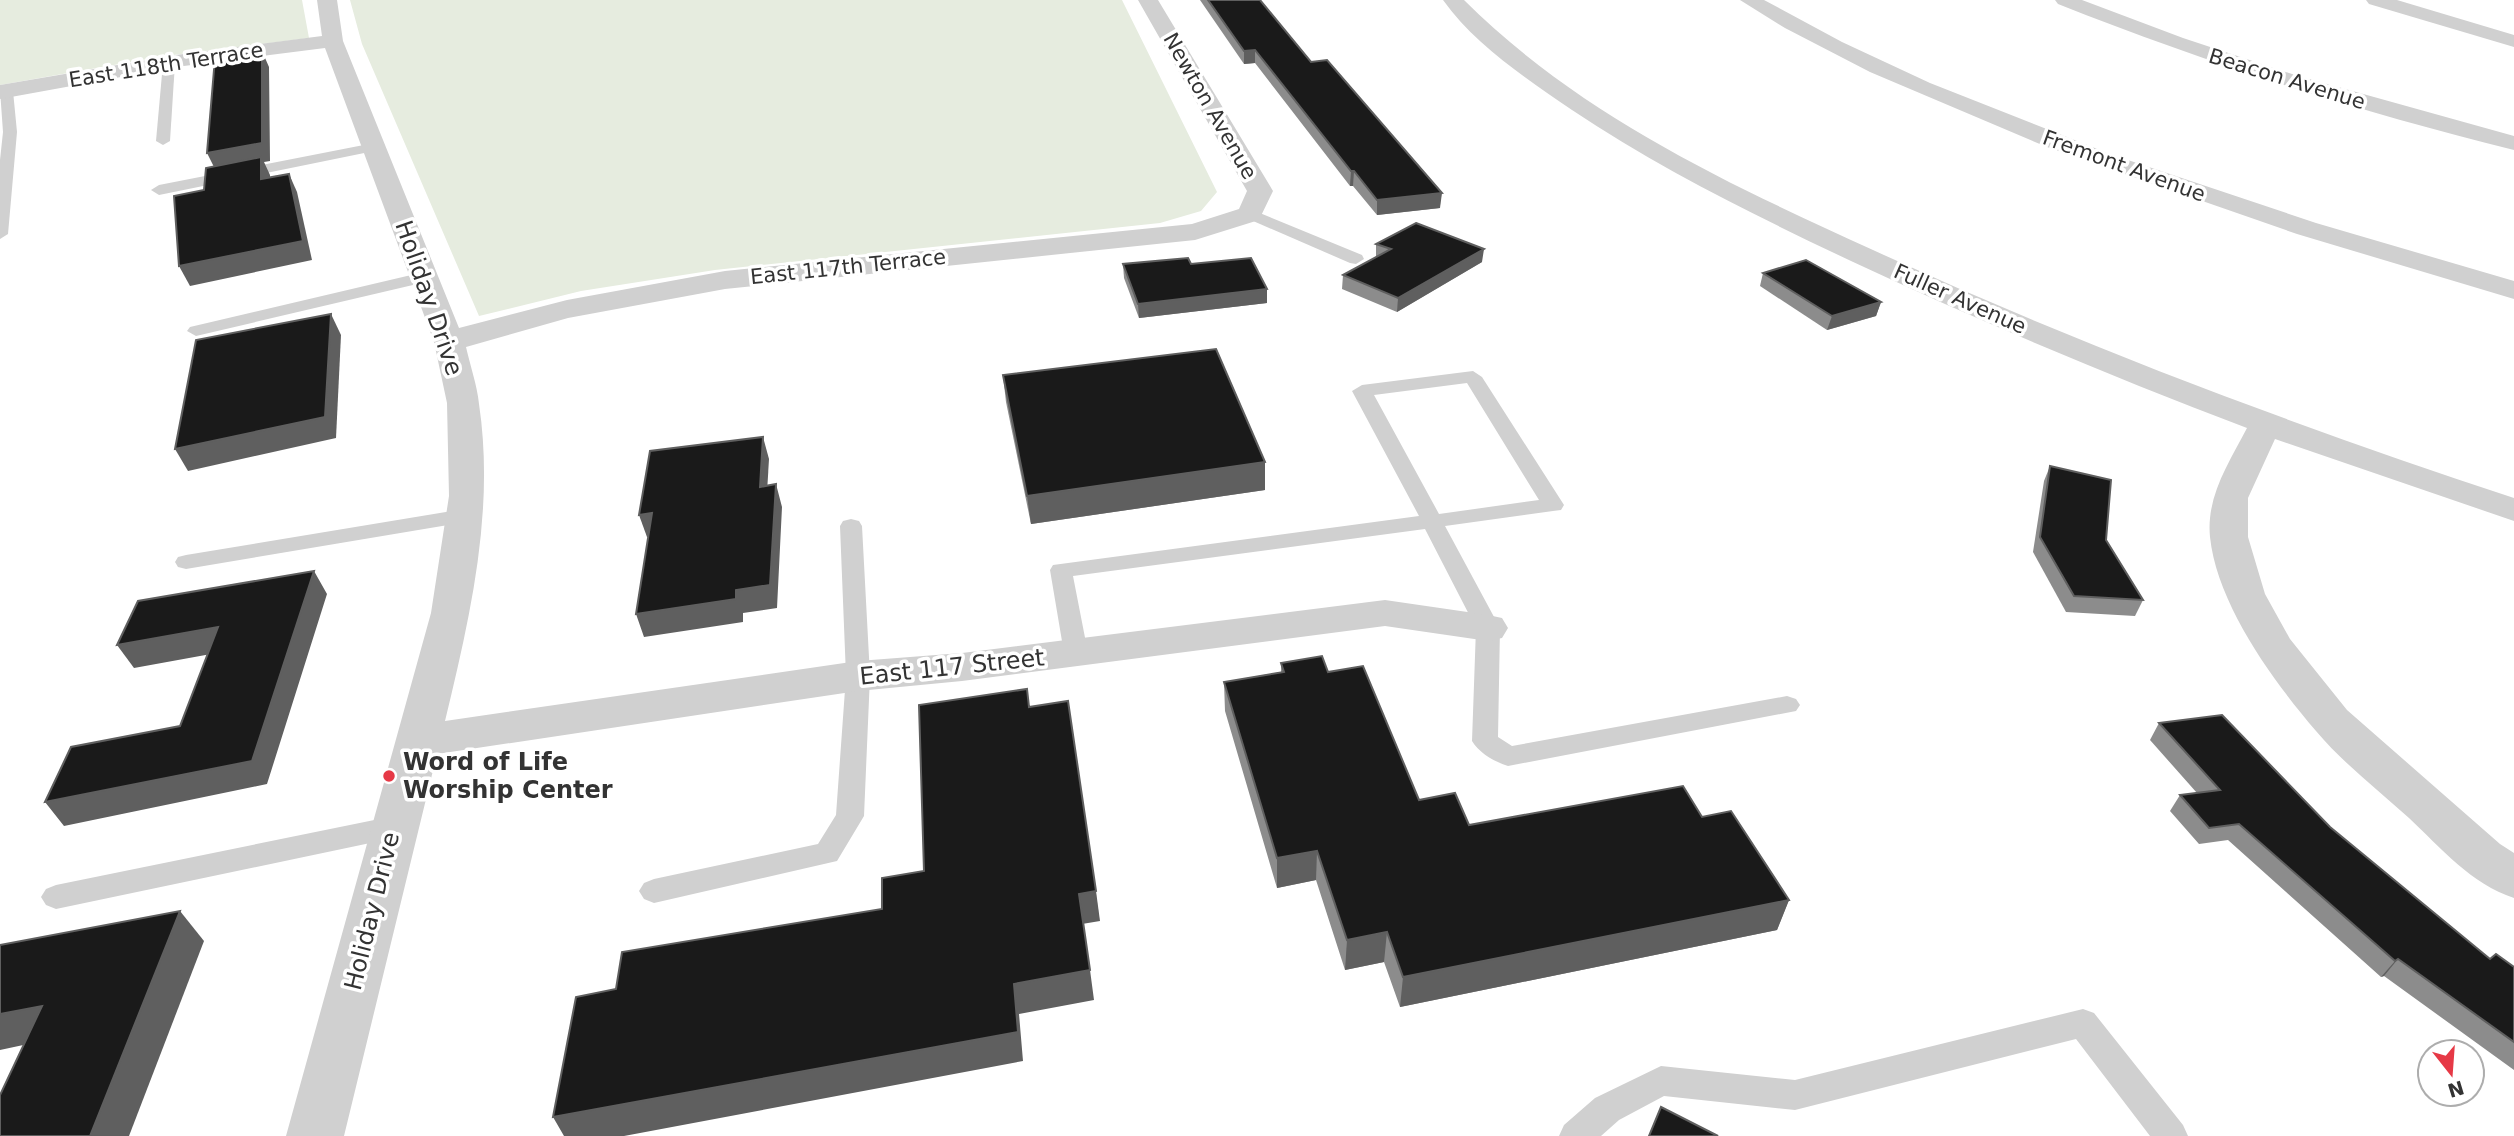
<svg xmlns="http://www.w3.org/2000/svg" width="2514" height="1136" font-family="'DejaVu Sans',sans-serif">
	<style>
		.green { fill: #e6ecdf }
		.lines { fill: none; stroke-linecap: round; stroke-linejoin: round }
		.service { fill: #d0d0d0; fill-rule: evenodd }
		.minor { fill: #d0d0d0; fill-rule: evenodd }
		.wall { fill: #8c8c8c }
		.shaded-wall { fill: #5f5f5f }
		.building { fill: #1a1a1a; stroke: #5f5f5f; stroke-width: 2 }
		.poi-dot { fill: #e63946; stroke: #fff; stroke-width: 2.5 }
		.labels { text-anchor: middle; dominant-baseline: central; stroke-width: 7; stroke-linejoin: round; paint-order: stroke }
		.far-street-label { font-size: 21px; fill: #333; stroke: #fff }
		.street-label { font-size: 24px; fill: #333; stroke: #fff }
		.poi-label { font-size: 24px; font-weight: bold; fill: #333; stroke: #fff; text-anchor: start }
	</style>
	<rect width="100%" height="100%" fill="#fff"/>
	<!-- green -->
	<g class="green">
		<path d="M0,0H302L309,38L165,56L0,85Z"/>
		<path d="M350,0H1122L1217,192L1201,211L1160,223L715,270L581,291L479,316L362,44Z"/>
	</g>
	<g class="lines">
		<!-- service -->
		<g class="service">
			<path d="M169,59L175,63L170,141L163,145L156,141L163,63Z"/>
			<path d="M6,87L13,91L17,132L8,234L0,239V160L3,132L0,90Z"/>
			<path d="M374,143L381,147L379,150L159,195L151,190L159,185Z"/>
			<path d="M1250,209L1362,255L1364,259L1356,264L1350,263L1244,217L1242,214Z"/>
			<path d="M424,272L430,273L432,277L430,281L196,336L187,331L190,327Z"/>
			<path d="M1473,371L1482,377L1564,505L1561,510L1553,511L1445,526L1500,628L1498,737L1512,746L1787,696L1796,699L1800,705L1796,711L1508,766C1495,762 1479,753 1472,741L1476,628L1425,529L1073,576L1088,653L1085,659L1076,661L1067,659L1064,653L1050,570L1053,565L1419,516L1352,391L1362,385ZM1467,383L1539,500L1439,514L1374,395Z"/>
			<path d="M464,509L472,511L475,516L472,521L186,569L178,567L175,562L178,557L186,555Z"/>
			<path d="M851,519L859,521L862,526L870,676L864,816L837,861L654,903L644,899L639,891L644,883L654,879L818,844L836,815L846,676L840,526L843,521Z"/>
			<path d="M394,816L404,819L408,827L404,835L394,838L56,909L46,905L41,897L46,889L56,885Z"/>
			<path d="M2083,1009L2094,1013L2183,1125L2188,1136H2150L2076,1039L1795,1110L1664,1096L1619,1120L1601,1136H1559L1564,1125L1595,1098L1661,1066L1795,1080Z"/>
		</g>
		<!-- minor -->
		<g class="minor">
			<path d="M317,0H337L343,41L459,328L567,300L725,271L1192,224L1239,209L1247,191L1138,0H1158L1273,191L1259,220L1195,240L725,289L568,318L466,347C470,365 477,385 479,404C495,511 470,617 445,721L858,661L962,653L1385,600L1488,615L1502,618L1508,628L1502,638L1488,641L1385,626L962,681L858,691L437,754L344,1136H286L431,613L449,496L447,403L434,342L325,48L176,67L0,99V85L176,55L322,36Z"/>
			<path d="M1443,0H1464C1578,114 1728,184 1873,250C2082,346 2296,426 2514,498V521L2275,439L2248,498V537L2265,594L2290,639L2347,710L2500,844L2514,853V898C2471,884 2441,848 2409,818C2378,790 2343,763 2316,731C2273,681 2217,604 2210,537C2206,496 2229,463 2247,428C2113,377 1981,322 1851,261C1756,216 1660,169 1572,110C1527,79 1475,45 1443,0Z"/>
			<path d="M1740,0H1764L1842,42L1930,83L2110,154L2316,223L2514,281V299L2297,234L2047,147L1870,72L1785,28Z"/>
			<path d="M2055,0H2082L2183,38L2295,75L2514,136V150C2359,112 2207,63 2058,4Z"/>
			<path d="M2366,0H2397L2514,35V47L2369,4Z"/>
		</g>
	</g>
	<!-- wall -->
	<g class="wall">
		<path d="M1200,0H1260L1311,62L1440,208L1377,215L1353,186H1350L1255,63L1244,64Z"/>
		<path d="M1376,244L1482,262L1397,312L1342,289L1343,275L1376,257Z"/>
		<path d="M1123,264L1267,303L1139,318L1124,278Z"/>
		<path d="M1763,273L1881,302L1876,316L1827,330L1760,286Z"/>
		<path d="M1003,375L1265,490L1031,524L1006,402Z"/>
		<path d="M2050,466L2143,600L2135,616L2066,612L2033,552L2044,481Z"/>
		<path d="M1281,663L1328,672L1419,800L1469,825L1702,817L1789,900L1777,930L1400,1007L1384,962L1345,970L1316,880L1277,888L1225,711L1224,682L1281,672Z"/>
		<path d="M2159,723L2330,827L2490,959L2514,967V1070L2384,976L2381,977L2228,840L2199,844L2170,811L2180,795L2197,793L2150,740Z"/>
	</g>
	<!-- shaded-wall -->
	<g class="shaded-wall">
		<path d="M1255,50V63L1244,64V51Z"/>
		<path d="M262,51L269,67L270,161L264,162L270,175V197L216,171L207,153Z"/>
		<path d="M1351,171H1354L1353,186H1350Z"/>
		<path d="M289,174L297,192L312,260L190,286L179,266Z"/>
		<path d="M1442,193L1440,208L1377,215V200Z"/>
		<path d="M1484,249L1482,262L1397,312L1398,298Z"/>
		<path d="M1267,289V303L1139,318L1138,304Z"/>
		<path d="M1881,302L1876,316L1827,330L1832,316Z"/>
		<path d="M331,314L341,335L336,438L188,471L175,449Z"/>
		<path d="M763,437L769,459L766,509L760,487Z"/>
		<path d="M1265,462V490L1031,524L1027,496Z"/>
		<path d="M776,484L782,507L777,608L743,613V622L644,637L636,614Z"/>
		<path d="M652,513L659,536L647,537L639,515Z"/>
		<path d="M314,571L327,594L267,784L64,826L45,802L252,761Z"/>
		<path d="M218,627L233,650L134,668L117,645Z"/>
		<path d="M1317,851L1316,880L1277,888V858Z"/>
		<path d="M1096,891L1100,921L1082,924L1079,894Z"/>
		<path d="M1789,900L1777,930L1400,1007L1403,977Z"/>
		<path d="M180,911L204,941L129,1136H90Z"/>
		<path d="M1387,932L1384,962L1345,970L1347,940Z"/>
		<path d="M2398,959L2384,976L2381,977L2395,961Z"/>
		<path d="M1090,970L1094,1000L1019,1014L1023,1061L624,1136H564L553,1117L1014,984Z"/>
		<path d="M42,1006L70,1035L0,1050V1014Z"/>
	</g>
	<!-- building -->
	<g class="building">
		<path d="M1208,0H1260L1311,62L1327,60L1442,193L1377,200L1354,171H1351L1255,50L1244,51Z"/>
		<path d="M262,51V143L207,153L215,58Z"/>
		<path d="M261,157V179L289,174L303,241L179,266L174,196L204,190L206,168Z"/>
		<path d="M1416,223L1484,249L1398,298L1343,275L1391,249L1376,244Z"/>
		<path d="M1188,258L1191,264L1251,258L1267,289L1138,304L1123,264Z"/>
		<path d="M1806,260L1881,302L1832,316L1763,273Z"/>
		<path d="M331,314L325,417L175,449L196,340Z"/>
		<path d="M1216,349L1265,462L1027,496L1003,375Z"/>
		<path d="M763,437L760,487L776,484L770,585L736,590V599L636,614L652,513L639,515L650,451Z"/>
		<path d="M2050,466L2111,480L2106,540L2143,600L2074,596L2040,537Z"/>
		<path d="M314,571L252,761L45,802L71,747L180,726L218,627L117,645L138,601Z"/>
		<path d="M1322,656L1328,672L1363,666L1419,800L1455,793L1469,825L1683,786L1702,817L1731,811L1789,900L1403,977L1387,932L1347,940L1317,851L1277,858L1224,682L1284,672L1281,663Z"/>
		<path d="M1027,689L1029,707L1068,701L1096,891L1079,894L1090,970L1014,984L1018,1032L553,1117L576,997L616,989L622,952L882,909V878L924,871L919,705Z"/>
		<path d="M2222,715L2330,827L2490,959L2496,954L2514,967V1042L2398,959L2395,961L2239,824L2209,828L2180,795L2220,790L2159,723Z"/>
		<path d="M180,911L90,1136H0V1095L42,1006L0,1014V945Z"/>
		<path d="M1661,1107L1718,1136H1649Z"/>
	</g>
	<!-- markers -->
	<circle class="poi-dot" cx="389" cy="776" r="7"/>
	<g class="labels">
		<!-- far-street labels -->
		<g class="far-street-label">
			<text transform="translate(166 65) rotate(-9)">East 118th Terrace</text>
			<text transform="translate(2287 79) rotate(17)">Beacon Avenue</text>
			<text transform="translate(1210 106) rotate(60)">Newton Avenue</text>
			<text transform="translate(2124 166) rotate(20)">Fremont Avenue</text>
			<text transform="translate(848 267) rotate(-6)">East 117th Terrace</text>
			<text transform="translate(1960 299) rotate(24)">Fuller Avenue</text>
		</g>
		<!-- street labels -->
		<g class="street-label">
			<text transform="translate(429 298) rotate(71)">Holiday Drive</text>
			<text transform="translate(952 667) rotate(-6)">East 117 Street</text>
			<text transform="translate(372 911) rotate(-76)">Holiday Drive</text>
		</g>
		<!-- poi labels -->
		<g class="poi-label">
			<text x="403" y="762">Word of Life<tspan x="403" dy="28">Worship Center</tspan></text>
		</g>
	</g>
	<!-- north arrow -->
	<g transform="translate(2451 1073) rotate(163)"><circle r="33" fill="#ffffff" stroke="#adadad" stroke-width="2"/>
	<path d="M0-5L12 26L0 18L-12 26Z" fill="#e63946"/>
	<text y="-10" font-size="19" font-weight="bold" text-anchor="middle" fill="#333333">N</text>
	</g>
</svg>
